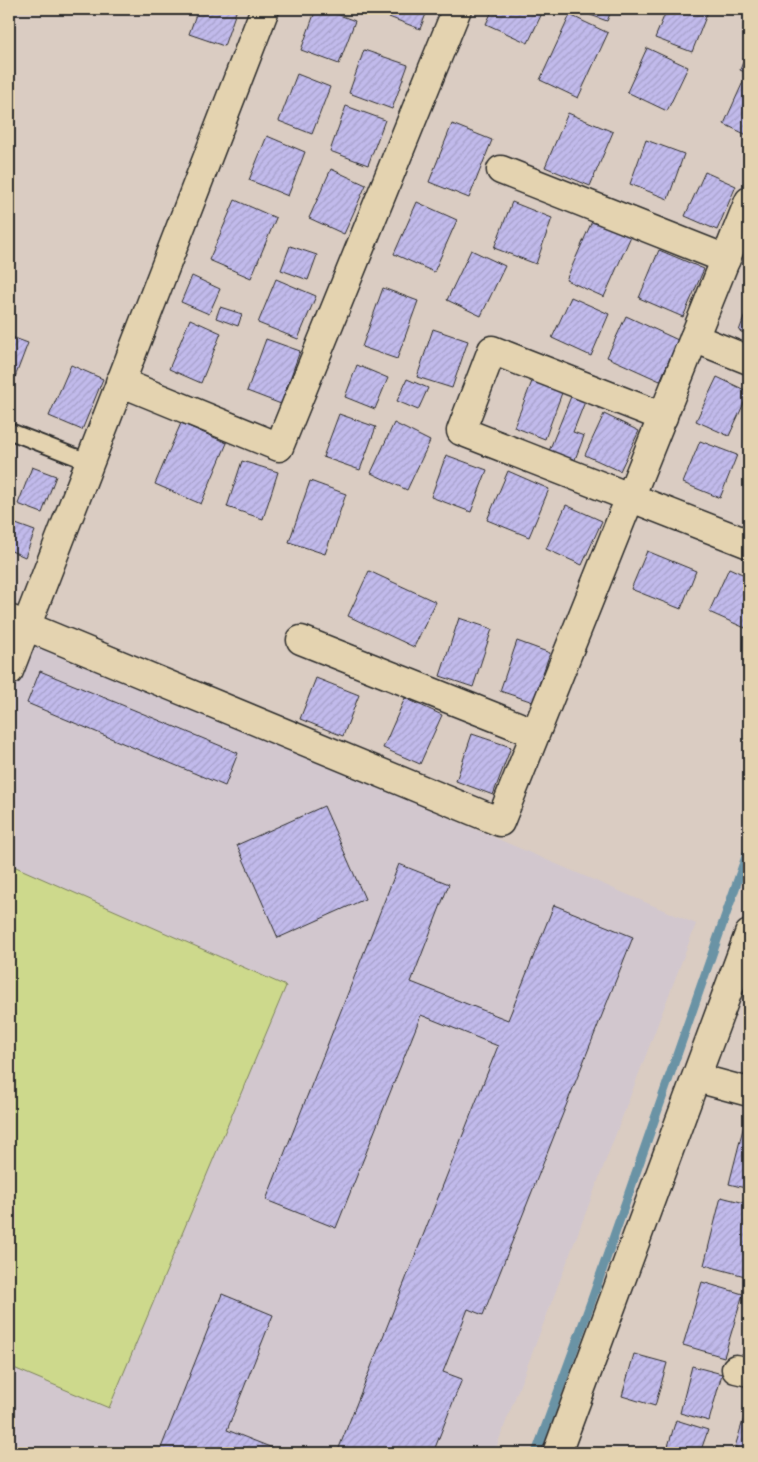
<svg xmlns="http://www.w3.org/2000/svg" width="758" height="1462" font-family="'Architects Daughter',sans-serif">
	<style>
		.built { fill: #d2c7ce }
		.garden { fill: #cdd98c; stroke: #7c825c }
		.lines { fill: none; stroke-linecap: round; stroke-linejoin: round }
		.stream { stroke: #6a93a5; stroke-width: 9 }
		.building { fill: url(#building-hatch); stroke: #2b2b2b }
		.service-casing { stroke: #2b2b2b; stroke-width: 19 }
		.minor-casing { stroke: #2b2b2b; stroke-width: 31 }
		.service { stroke: #e4d3b0; stroke-width: 15 }
		.minor { stroke: #e4d3b0; stroke-width: 28 }
	</style>
	<defs>
		<pattern id="building-hatch" width="6" height="6" patternUnits="userSpaceOnUse" patternTransform="scale(1.25)"><rect width="6" height="6" fill="#c1baeb"/><path d="M-1 1l2-2M0 6l6-6M5 7l2-2" fill="none" stroke="#a6a0ca"/></pattern>
	</defs>
	<rect width="100%" height="100%" fill="#daccc2"/>
	<filter id="ink" filterUnits="userSpaceOnUse"><feTurbulence type="fractalNoise" baseFrequency=".02" numOctaves="2"/><feDisplacementMap in="SourceGraphic" scale="10" xChannelSelector="R" yChannelSelector="G"/><feConvolveMatrix kernelMatrix="1 2 1 2 8 2 1 2 1" color-interpolation-filters="sRGB"/></filter>
	<g filter="url(#ink)">
		<!-- built -->
		<path class="built" d="M30,638L696,924L494,1453H9V697Z"/>
		<!-- garden -->
		<path class="garden" d="M9,864L286,986L109,1408L9,1366Z"/>
		<g class="lines">
			<!-- stream -->
			<path class="stream" d="M536,1453L591,1302L749,848"/>
		</g>
		<!-- building -->
		<g class="building">
			<path d="M198,9H237L224,46L189,34Z"/>
			<path d="M316,9H324L355,21L339,64L301,50Z"/>
			<path d="M377,9H428L420,29L376,12Z"/>
			<path d="M493,9H544L528,43L486,24Z"/>
			<path d="M574,9H612L607,21Z"/>
			<path d="M667,9H709L692,52L655,38Z"/>
			<path d="M570,15L608,33L578,98L540,80Z"/>
			<path d="M749,46V74L740,70Z"/>
			<path d="M647,48L688,67L667,111L627,92Z"/>
			<path d="M364,50L408,65L392,109L349,93Z"/>
			<path d="M297,74L330,87L312,134L279,121Z"/>
			<path d="M743,82L749,85V136L724,124Z"/>
			<path d="M346,106L385,120L368,165L330,151Z"/>
			<path d="M568,113L613,132L590,186L545,167Z"/>
			<path d="M452,124L492,140L469,198L429,182Z"/>
			<path d="M267,136L305,152L288,196L249,180Z"/>
			<path d="M646,140L684,154L668,199L630,184Z"/>
			<path d="M331,169L366,185L344,234L309,218Z"/>
			<path d="M705,172L736,186L717,230L685,216Z"/>
			<path d="M235,200L276,218L251,278L209,260Z"/>
			<path d="M417,202L457,220L434,272L394,254Z"/>
			<path d="M512,202L552,218L536,264L494,248Z"/>
			<path d="M593,219L631,236L604,297L566,280Z"/>
			<path d="M290,246L317,255L308,280L281,270Z"/>
			<path d="M471,250L505,266L481,316L447,300Z"/>
			<path d="M659,250L704,269L683,317L639,298Z"/>
			<path d="M192,276L220,289L209,314L181,302Z"/>
			<path d="M276,279L316,296L298,339L258,323Z"/>
			<path d="M383,288L418,301L397,359L362,347Z"/>
			<path d="M571,297L609,314L591,356L552,338Z"/>
			<path d="M749,304V335L739,331Z"/>
			<path d="M220,307L242,314L238,326L216,318Z"/>
			<path d="M626,316L678,340L660,381L607,357Z"/>
			<path d="M190,319L221,333L201,383L169,369Z"/>
			<path d="M433,329L468,341L452,388L417,377Z"/>
			<path d="M9,336L28,343L9,393Z"/>
			<path d="M266,339L300,351L281,404L247,391Z"/>
			<path d="M71,365L103,379L82,430L49,416Z"/>
			<path d="M357,365L388,378L375,409L345,397Z"/>
			<path d="M717,377L749,392L729,436L696,421Z"/>
			<path d="M407,379L428,388L418,410L397,401Z"/>
			<path d="M533,379L563,390L545,439L514,427Z"/>
			<path d="M572,394L586,399L573,432L584,436L574,462L549,451Z"/>
			<path d="M339,414L376,427L360,470L323,457Z"/>
			<path d="M604,414L639,431L620,471L585,455Z"/>
			<path d="M181,423L227,443L201,504L155,484Z"/>
			<path d="M394,423L430,441L407,490L371,473Z"/>
			<path d="M700,441L737,455L720,498L683,483Z"/>
			<path d="M446,455L487,470L471,512L431,497Z"/>
			<path d="M242,461L278,472L263,519L227,507Z"/>
			<path d="M32,467L56,476L42,513L18,504Z"/>
			<path d="M508,471L549,489L529,537L487,520Z"/>
			<path d="M310,481L346,494L325,554L289,542Z"/>
			<path d="M566,505L602,521L582,565L546,549Z"/>
			<path d="M13,523L35,531L25,557L9,550V534Z"/>
			<path d="M647,551L696,571L681,609L631,589Z"/>
			<path d="M729,568L749,577V620L745,628L709,612Z"/>
			<path d="M369,571L436,602L414,647L348,616Z"/>
			<path d="M459,618L492,629L473,687L440,676Z"/>
			<path d="M517,641L550,653L533,702L500,691Z"/>
			<path d="M40,671L238,753L225,786L27,703Z"/>
			<path d="M316,678L359,695L343,736L300,719Z"/>
			<path d="M405,698L442,715L420,764L383,748Z"/>
			<path d="M472,734L511,747L493,795L456,781Z"/>
			<path d="M324,806L365,899L278,938L237,845Z"/>
			<path d="M399,864L449,884L411,982L508,1020L554,905L633,937L483,1315L468,1309L443,1372L462,1379L433,1453H337L498,1046L421,1015L336,1228L266,1200Z"/>
			<path d="M747,1113L749,1114V1189L729,1184Z"/>
			<path d="M721,1197L749,1204V1261L745,1276L704,1265Z"/>
			<path d="M702,1282L743,1294L724,1357L683,1345Z"/>
			<path d="M222,1294L273,1315L227,1430L275,1449L273,1453H159Z"/>
			<path d="M634,1354L667,1363L655,1406L622,1396Z"/>
			<path d="M692,1366L722,1374L709,1421L680,1413Z"/>
			<path d="M749,1401V1451L735,1447Z"/>
			<path d="M676,1420L708,1430L700,1453H666Z"/>
		</g>
		<g class="lines">
			<!-- service casing -->
			<g class="service-casing">
				<path id="service" d="M9,431L89,462"/>
			</g>
			<!-- minor casing -->
			<g class="minor-casing">
				<g id="minor">
					<path d="M501,170L726,259"/>
					<path d="M694,338L749,360"/>
					<path d="M120,382L279,447L457,9"/>
					<path d="M663,417L492,350L461,431L749,544"/>
					<path d="M9,619L500,822L749,201"/>
					<path d="M301,640L535,733"/>
					<path d="M9,671L265,9"/>
					<path d="M697,1078L749,1092"/>
					<path d="M736,1369L749,1372"/>
					<path d="M557,1453L749,934"/>
				</g>
			</g>
			<!-- service -->
			<use href="#service" class="service"/>
			<!-- minor -->
			<use href="#minor" class="minor"/>
		</g>
	</g>
	<!-- margin -->
	<rect width="758" height="1462" fill="none" stroke="#e4d3b0" stroke-width="30"/>
	<rect x="15" y="15" width="728" height="1432" fill="none" stroke="#2b2b2b" stroke-width="2" filter="url(#ink)"/>
</svg>
